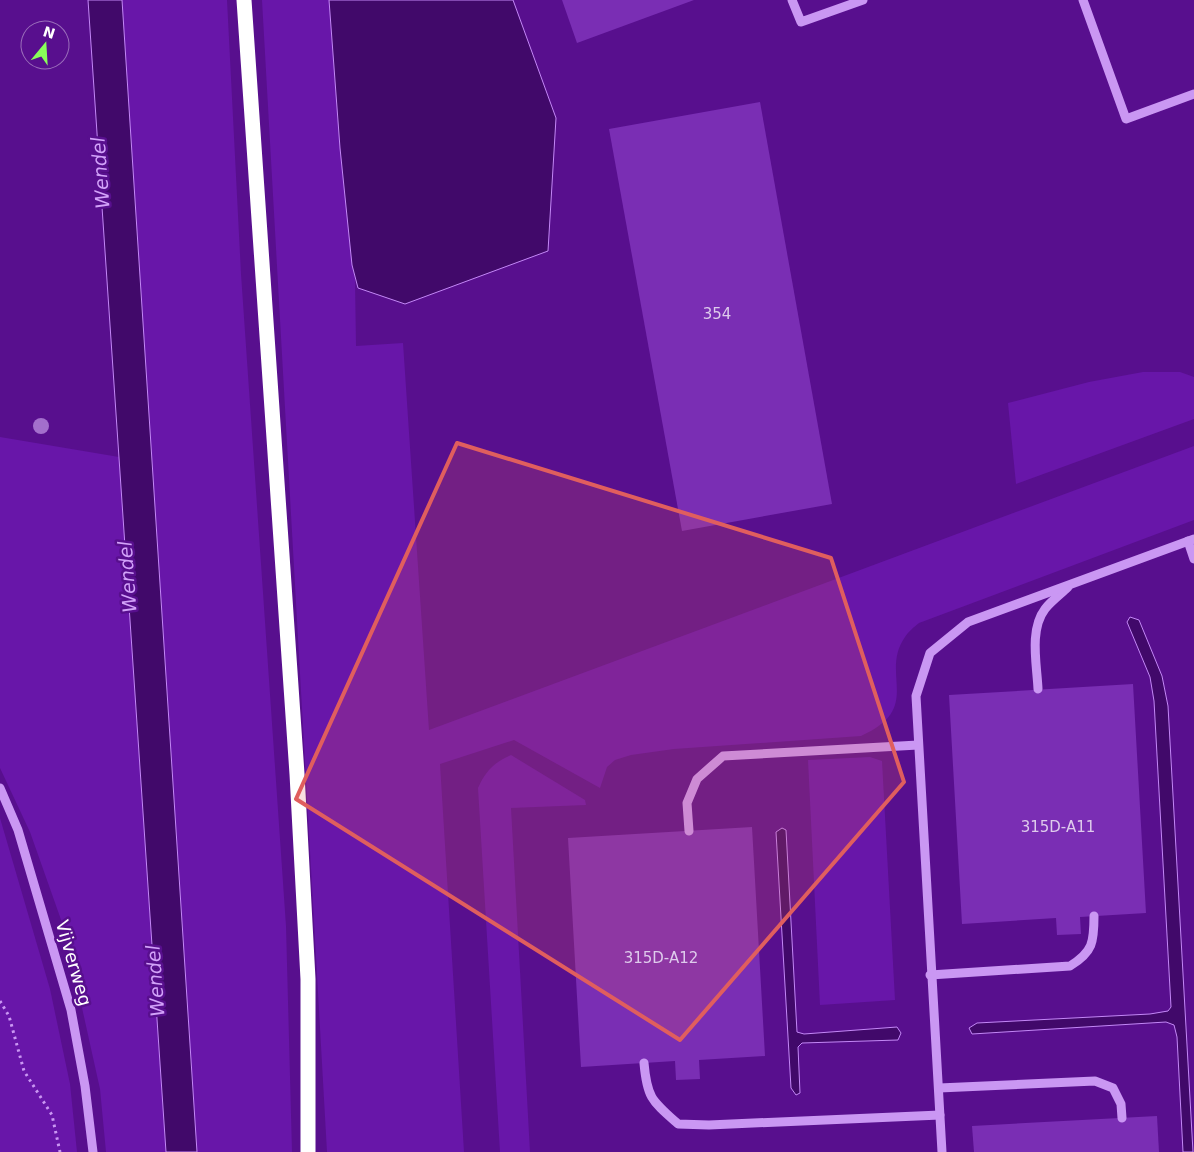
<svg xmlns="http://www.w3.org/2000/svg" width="1194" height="1152" font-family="'DejaVu Sans',sans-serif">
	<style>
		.green { fill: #6816a9 }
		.water { fill: #41096a; stroke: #c488f7 }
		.building { fill: #7a2eb4 }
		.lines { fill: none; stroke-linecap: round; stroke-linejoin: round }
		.path { stroke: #ca97f3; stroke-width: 3; stroke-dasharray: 2.5 4; stroke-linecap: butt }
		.minor { stroke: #ca97f3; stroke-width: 9 }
		.highway { stroke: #fff; stroke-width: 15 }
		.tree { fill: #a36fcc }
		.marked { fill: #e05e5e; fill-opacity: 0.2; stroke: #e05e5e; stroke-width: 4; stroke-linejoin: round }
		.labels { text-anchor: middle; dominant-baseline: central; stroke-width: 5; stroke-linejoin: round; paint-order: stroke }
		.number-label { font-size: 15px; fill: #decbec }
		.street-label { font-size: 18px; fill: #fff; stroke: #580f8e }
		.water-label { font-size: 19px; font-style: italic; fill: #d3a3fa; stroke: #580f8e }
	</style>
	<rect width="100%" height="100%" fill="#580f8e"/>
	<!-- green -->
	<g class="green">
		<path d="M122,0H227L241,274L286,926L292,1152H197Z"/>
		<path d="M262,0H329L340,148L355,280L356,346L403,343L429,730L1194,446V520L919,623C914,627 908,632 905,637C879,674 924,708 861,736L674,749L631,755L615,760L607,767L600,788L514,740L440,764L464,1152H327Z"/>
		<path d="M1143,372H1180L1194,377V419L1016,484L1008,403L1089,382Z"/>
		<path d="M0,437L119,457L166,1152H106L100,1089L65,931L30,832L0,768Z"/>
		<path d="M511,755L585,800L586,805L511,808L530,1152H500L478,788C485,772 494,762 511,755Z"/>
		<path d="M870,757L882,761L895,1000L820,1005L808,760Z"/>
		<path d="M0,818L50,989L70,1084L77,1152H0Z"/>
	</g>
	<!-- water -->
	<g class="water">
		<path d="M88,0H122L197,1152H166Z"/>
		<path d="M329,0H513L556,118L548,251L405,304L358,288L352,265L340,148Z"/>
		<path d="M1130,617L1139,620L1162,676L1168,706L1193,1152H1183L1177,1037L1174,1025L1166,1022L972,1034L969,1028L977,1023L1150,1014L1168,1011L1171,1007L1154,701L1150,677L1127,622Z"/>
		<path d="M782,828L786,830L797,1032L804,1034L897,1027L901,1033L898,1040L802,1043L798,1047L800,1093L796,1095L791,1088L776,832Z"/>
	</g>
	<!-- building -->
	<g class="building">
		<path d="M562,0H694L577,43Z"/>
		<path d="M760,102L832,504L682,531L609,129Z"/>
		<path d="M1133,684L1146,913L1080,917L1081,934L1057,935L1056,918L962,924L949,695Z"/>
		<path d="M752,827L765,1056L699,1060L700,1079L676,1080L675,1061L581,1067L568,838Z"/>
		<path d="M1157,1116L1159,1152H974L972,1126Z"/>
	</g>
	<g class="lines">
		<!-- path -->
		<path class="path" d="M0,1001L9,1016L24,1071L52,1115L60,1152"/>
		<!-- minor -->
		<g class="minor">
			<path d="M792,0L801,22L863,0"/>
			<path d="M1083,0L1126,119L1194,94"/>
			<path d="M1188,541L1194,559"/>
			<path d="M1038,689C1037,665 1029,630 1045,609C1051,601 1061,594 1068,587"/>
			<path d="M0,788L18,830L71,1010L85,1086L93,1152"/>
			<path d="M689,831L687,803L697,779L723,756L918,745"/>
			<path d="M930,975L1070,966C1093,952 1094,942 1094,916"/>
			<path d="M644,1063C647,1098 652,1101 678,1124L709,1125L940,1115"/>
			<path d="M939,1088L1095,1081L1113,1088L1121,1104L1122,1118"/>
			<path d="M942,1152L916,696L930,653L968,622L1194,539"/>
		</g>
		<!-- highway -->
		<path class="highway" d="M244,0L297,774L308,979V1152"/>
	</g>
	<!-- trees -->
	<circle class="tree" cx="41" cy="426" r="8"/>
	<!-- marked area -->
	<path class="marked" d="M457,443L831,558L904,782L680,1040L296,799Z"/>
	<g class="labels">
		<!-- number labels -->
		<g class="number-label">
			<text x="717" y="314">354</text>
			<text x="1058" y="827">315D-A11</text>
			<text x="661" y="958">315D-A12</text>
		</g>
		<!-- street labels -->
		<g class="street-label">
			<text transform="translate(74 963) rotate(74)">Vijverweg</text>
		</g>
		<!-- water labels -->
		<g class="water-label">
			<text transform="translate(100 173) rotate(-94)">Wendel</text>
			<text transform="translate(127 577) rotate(-94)">Wendel</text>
			<text transform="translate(155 981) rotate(-94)">Wendel</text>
		</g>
	</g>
	<!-- north arrow -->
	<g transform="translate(45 45) rotate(18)"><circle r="24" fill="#580f8e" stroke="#9b6fbb"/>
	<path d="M0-4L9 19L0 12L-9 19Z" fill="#88ff59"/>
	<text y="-8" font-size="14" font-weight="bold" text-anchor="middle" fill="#ffffff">N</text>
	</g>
</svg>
